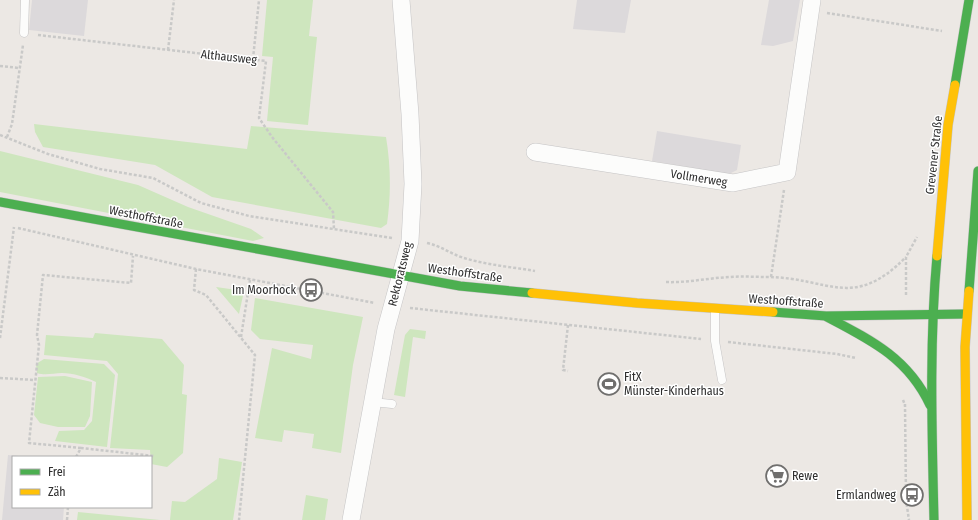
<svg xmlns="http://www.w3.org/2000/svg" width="978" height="520" font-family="'Fira Sans Condensed',sans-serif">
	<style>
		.industrial { fill: #dcd9db }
		.green { fill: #cee6be }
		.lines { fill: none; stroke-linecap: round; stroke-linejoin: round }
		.lane-casing { stroke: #c5c4c5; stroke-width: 9 }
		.street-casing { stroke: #c5c4c5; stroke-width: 18 }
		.fast-casing { stroke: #c5c4c5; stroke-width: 10 }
		.slow-casing { stroke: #c5c4c5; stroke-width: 10 }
		.path { stroke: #c9c9c8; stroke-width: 2.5; stroke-dasharray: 3 2; stroke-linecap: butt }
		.lane { stroke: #fcfcfb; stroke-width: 8 }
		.street { stroke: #fcfcfb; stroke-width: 17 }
		.fast { stroke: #4caf50; stroke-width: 9 }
		.slow { stroke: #ffc107; stroke-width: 9 }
		.labels { text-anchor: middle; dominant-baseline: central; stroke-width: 3; stroke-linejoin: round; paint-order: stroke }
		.street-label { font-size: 12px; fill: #2e2e2e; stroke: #fff }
		.poi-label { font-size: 12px; fill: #2e2e2e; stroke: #fff; text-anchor: end }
	</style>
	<rect width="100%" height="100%" fill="#ece8e4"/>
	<!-- industrial -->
	<g class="industrial">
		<path d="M32,0H88L84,36L29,30Z"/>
		<path d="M577,0H631L625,33L573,29Z"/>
		<path d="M769,0H800L793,41L773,46L761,45Z"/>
		<path d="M657,131L741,145L737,170L729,174L652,161Z"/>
		<path d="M8,455L29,457H13V507H64L63,520H2Z"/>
	</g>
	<!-- green -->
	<g class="green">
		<path d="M267,0H313L309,36L317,37L308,125L267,121L273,57L262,56Z"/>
		<path d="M34,124L247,149L251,126L386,137C391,167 391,195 387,224L381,228L212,197L155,165L43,147L35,132Z"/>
		<path d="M0,151L138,185L188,207L251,229L264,238L253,241L0,192Z"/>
		<path d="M216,287L244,291L239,314Z"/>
		<path d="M255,298L363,317L353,365L341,453L312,448L314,434L284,430L282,442L255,438L272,348L311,359L313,345L260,339L251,330Z"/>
		<path d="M410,329L426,331L425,339L413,337L405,397L394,395L405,335Z"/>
		<path d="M95,333L162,339L184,365L182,394L187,395L183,453L167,467L151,464L150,450L110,448L118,374L107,361L44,355L46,335L93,338Z"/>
		<path d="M44,359L104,364L115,375L107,447L55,441L59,431L84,430L92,421L96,382C86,377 73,373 62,373C53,373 46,376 37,373L36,364Z"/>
		<path d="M65,376L92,382L90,416L85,427H58L40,423L34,415L38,377Z"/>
		<path d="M219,458L242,462L233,520H170L172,501L185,502L217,479Z"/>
		<path d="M306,495L328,499L325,520H302Z"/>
		<path d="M78,512L160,520H77Z"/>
	</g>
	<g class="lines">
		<!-- lane casing -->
		<g class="lane-casing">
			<g id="lane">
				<path d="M24,33L25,0"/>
				<path d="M715,309V341L722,380"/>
				<path d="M372,402L392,404"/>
			</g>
		</g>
		<!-- street casing -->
		<g class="street-casing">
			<g id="street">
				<path d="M535,152L733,183L787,172L812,0"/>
				<path d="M351,520L386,329L410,241L413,184L410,114L401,0"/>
			</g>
		</g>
		<!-- fast casing -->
		<g class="fast-casing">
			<g id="fast">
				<path d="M955,85L969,0"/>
				<path d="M0,202L460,286L532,293"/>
				<path d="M969,291L978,171"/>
				<path d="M773,312L826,316L966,314"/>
				<path d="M827,317C871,340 908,358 930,405"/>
				<path d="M934,520C932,432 929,344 937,256"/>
			</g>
		</g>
		<!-- slow casing -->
		<g class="slow-casing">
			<g id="slow">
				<path d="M937,256L948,125L955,85"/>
				<path d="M532,293L637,303L773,312"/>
				<path d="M967,520L965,347L969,291"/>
			</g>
		</g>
		<!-- path -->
		<g class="path">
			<path d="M827,13L942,31"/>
			<path d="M38,35L266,61L259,118L272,137L333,212L334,229"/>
			<path d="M168,50L174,0"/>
			<path d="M253,59L259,0"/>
			<path d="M0,66L19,68"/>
			<path d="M0,135L48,154L100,169L153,178L201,203L249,216L392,238"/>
			<path d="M7,137L12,124L23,45"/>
			<path d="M18,228L196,269L375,303"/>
			<path d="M427,243C441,246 451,254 464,258C487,265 512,267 535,271"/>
			<path d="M196,269L194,290L206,295L255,355L239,520"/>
			<path d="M771,277L784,190"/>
			<path d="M666,282C687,283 708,278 730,277C743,276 756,277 769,277C829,278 853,311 906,257"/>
			<path d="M906,295V257L917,237"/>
			<path d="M410,308L701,339"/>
			<path d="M568,325L563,370L568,371"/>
			<path d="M241,337L250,280"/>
			<path d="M0,338L14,227"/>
			<path d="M728,342L837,354L856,358"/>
			<path d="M0,378L35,380"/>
			<path d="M903,400L905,405"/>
			<path d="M905,404L906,500L909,520"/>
			<path d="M81,448L29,443L39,345L37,335L43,275L131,283L133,256"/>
			<path d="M76,457L81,448L154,456"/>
			<path d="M67,520L68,507"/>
		</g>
		<!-- lane -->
		<use href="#lane" class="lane"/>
		<!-- street -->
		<use href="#street" class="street"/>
		<!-- fast -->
		<use href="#fast" class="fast"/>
		<!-- slow -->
		<use href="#slow" class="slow"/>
	</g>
	<!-- icons -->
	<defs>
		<g id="bus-ring" transform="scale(1.15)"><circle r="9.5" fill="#fff" stroke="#706f6e" stroke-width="1.5"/><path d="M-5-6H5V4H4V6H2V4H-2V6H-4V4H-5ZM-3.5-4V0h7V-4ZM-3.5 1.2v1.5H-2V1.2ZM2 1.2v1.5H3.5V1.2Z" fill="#706f6e"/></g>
		<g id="stadium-ring" transform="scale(1.15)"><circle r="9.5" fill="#fff" stroke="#706f6e" stroke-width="1.5"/><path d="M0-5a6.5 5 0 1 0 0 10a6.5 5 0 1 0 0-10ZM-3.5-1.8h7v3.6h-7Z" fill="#706f6e"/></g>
		<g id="supermarket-ring" transform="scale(1.15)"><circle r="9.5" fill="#fff" stroke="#706f6e" stroke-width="1.5"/><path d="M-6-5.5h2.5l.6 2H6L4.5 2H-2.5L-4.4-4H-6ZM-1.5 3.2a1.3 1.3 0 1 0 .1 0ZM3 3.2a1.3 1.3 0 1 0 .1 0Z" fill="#706f6e"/></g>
	</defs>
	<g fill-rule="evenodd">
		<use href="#bus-ring" x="311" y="290"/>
		<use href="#stadium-ring" x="609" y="384"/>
		<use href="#supermarket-ring" x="777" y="476"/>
		<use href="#bus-ring" x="912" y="495"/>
	</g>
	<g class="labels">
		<!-- street labels -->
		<g class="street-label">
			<text transform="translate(229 57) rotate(6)">Althausweg</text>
			<text transform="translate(934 155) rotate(-84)">Grevener Straße</text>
			<text transform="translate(699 178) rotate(9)">Vollmerweg</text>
			<text transform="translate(146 217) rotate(11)">Westhoffstraße</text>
			<text transform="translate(465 273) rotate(8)">Westhoffstraße</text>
			<text transform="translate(400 274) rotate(-76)">Rektoratsweg</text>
			<text transform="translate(786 301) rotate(4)">Westhoffstraße</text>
		</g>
		<!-- poi labels -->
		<g class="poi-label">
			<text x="296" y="290">Im Moorhock</text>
			<text x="624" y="377" text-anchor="start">FitX<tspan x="624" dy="14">Münster-Kinderhaus</tspan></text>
			<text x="792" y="476" text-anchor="start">Rewe</text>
			<text x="896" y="495">Ermlandweg</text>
		</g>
	</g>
	<!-- legend -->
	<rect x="12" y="456" width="140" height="52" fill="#ffffff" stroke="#ababab"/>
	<rect x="20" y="469" width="20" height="6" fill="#4caf50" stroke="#ababab"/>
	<text x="48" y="476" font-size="12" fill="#2e2e2e">Frei</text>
	<rect x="20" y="489" width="20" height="6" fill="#ffc107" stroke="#ababab"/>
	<text x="48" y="496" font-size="12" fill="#2e2e2e">Zäh</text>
</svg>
